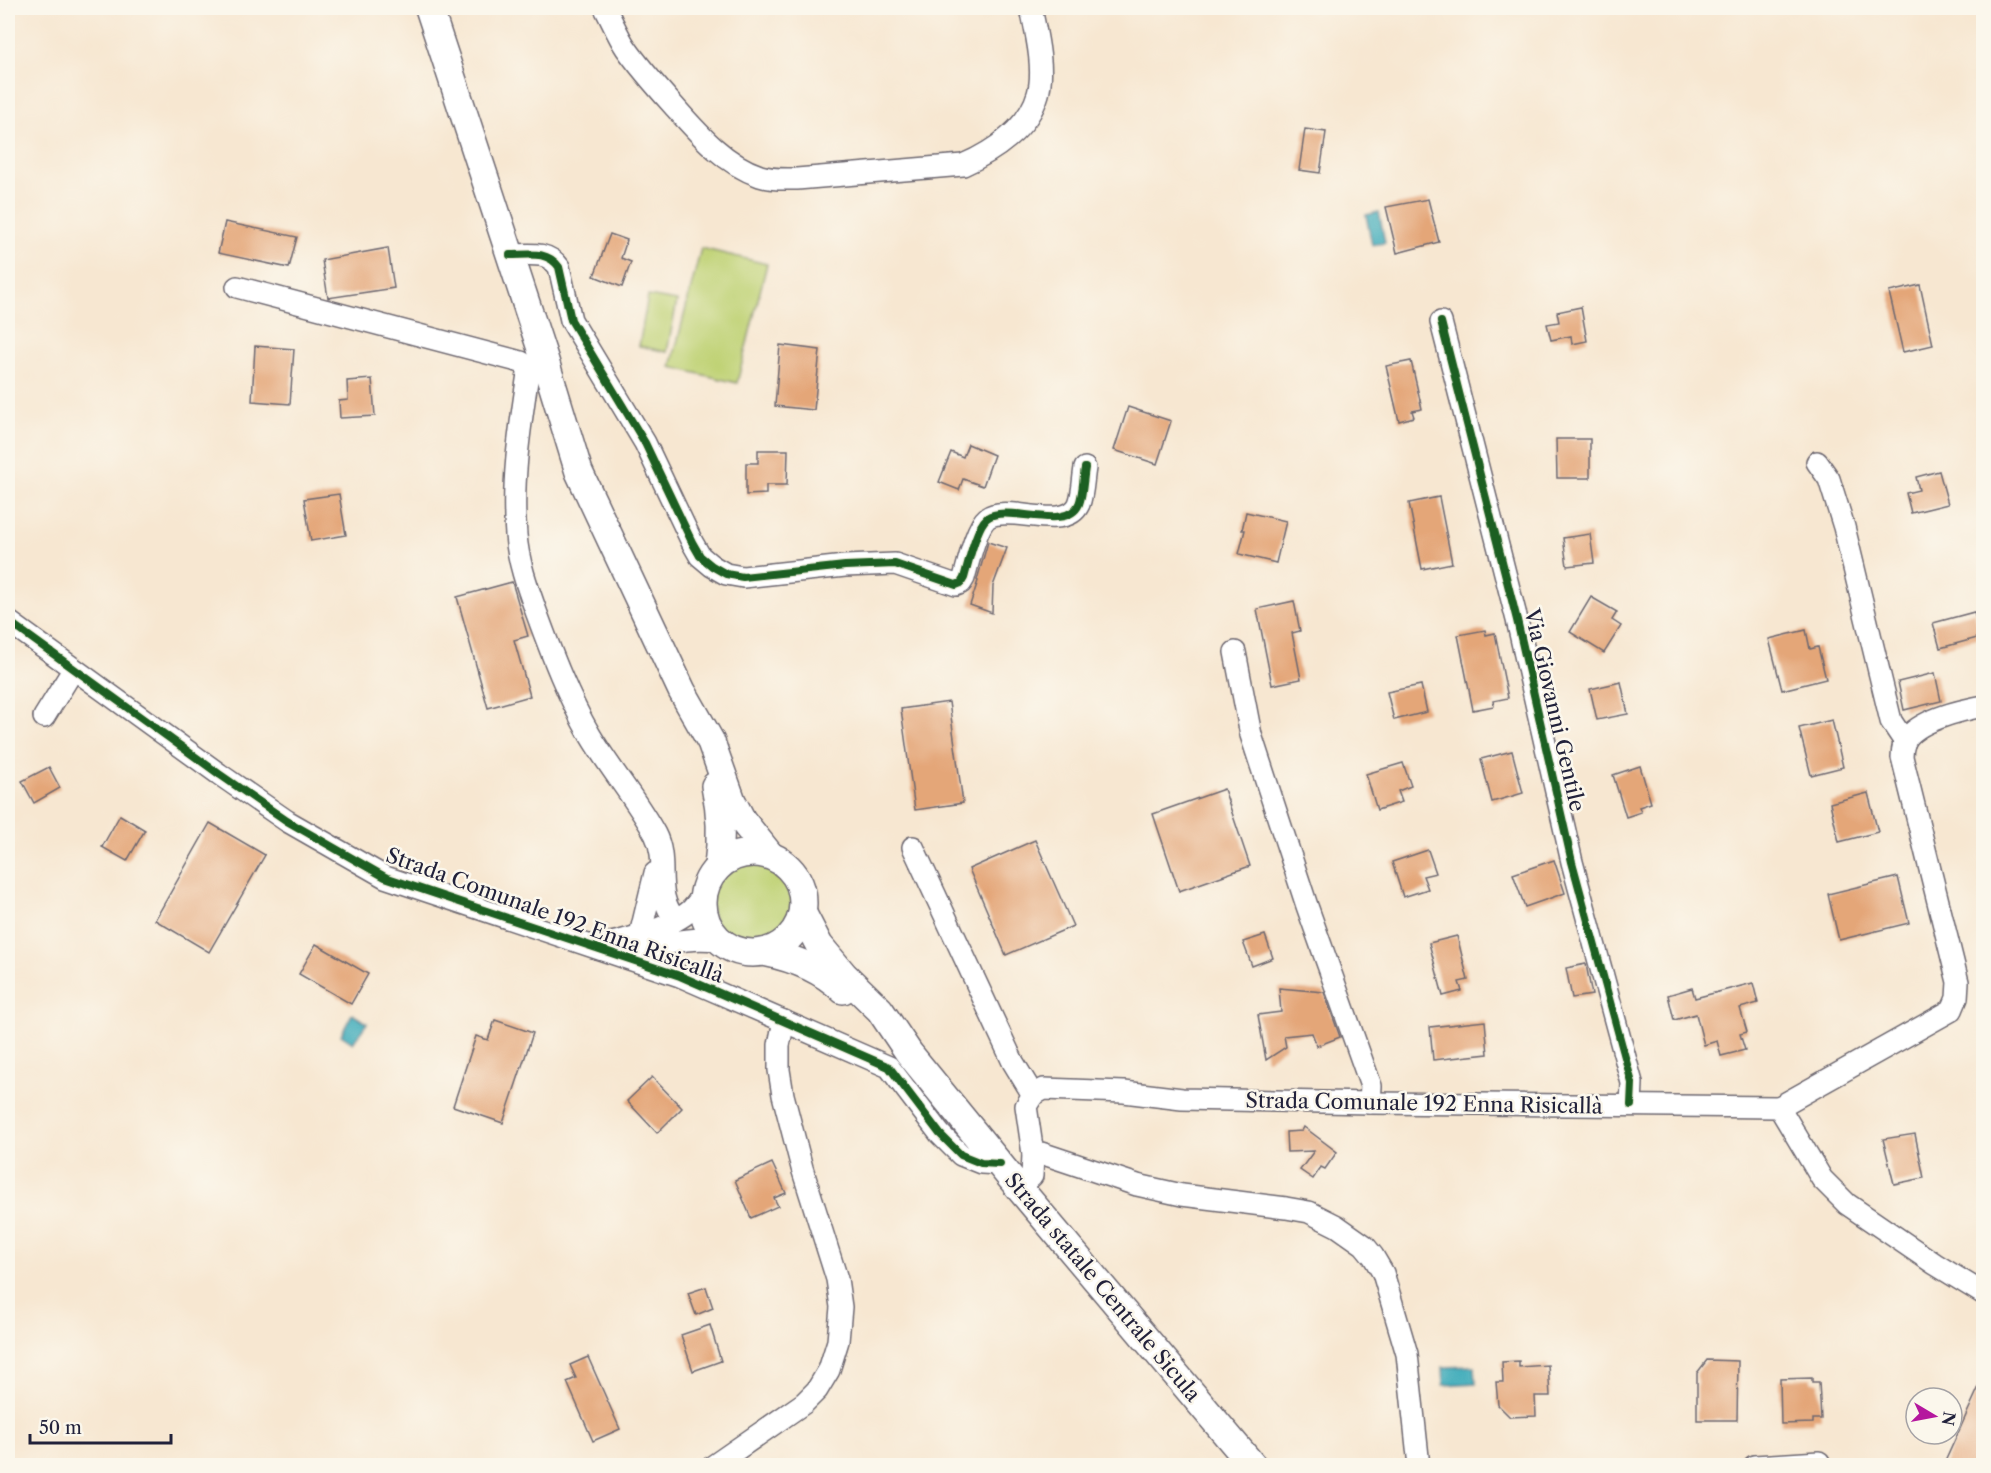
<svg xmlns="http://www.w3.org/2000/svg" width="1991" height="1473" font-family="'Libre Caslon Text',serif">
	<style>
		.green { fill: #bfd275; stroke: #707a58; stroke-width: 1.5 }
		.water { fill: #3cabba; stroke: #2f667a; stroke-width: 1.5 }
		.building { fill: #e4a678 }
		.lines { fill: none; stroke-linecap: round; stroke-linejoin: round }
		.minor-casing { stroke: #6d6770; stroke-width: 24 }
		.major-casing { stroke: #6d6770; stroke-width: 30 }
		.minor { stroke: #fff; stroke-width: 21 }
		.major { stroke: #fff; stroke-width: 27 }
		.cycleway-casing { stroke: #fbf7ec; stroke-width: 11 }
		.cycleway { stroke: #1b5e20; stroke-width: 8 }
		.labels { text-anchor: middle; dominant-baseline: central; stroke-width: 5; stroke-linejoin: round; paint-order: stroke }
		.street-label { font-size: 21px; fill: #22223b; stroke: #fbf7ec }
	</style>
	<rect width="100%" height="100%" fill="#fbf7ec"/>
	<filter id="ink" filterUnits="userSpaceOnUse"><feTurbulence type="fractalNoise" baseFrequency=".0167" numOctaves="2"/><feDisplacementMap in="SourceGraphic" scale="12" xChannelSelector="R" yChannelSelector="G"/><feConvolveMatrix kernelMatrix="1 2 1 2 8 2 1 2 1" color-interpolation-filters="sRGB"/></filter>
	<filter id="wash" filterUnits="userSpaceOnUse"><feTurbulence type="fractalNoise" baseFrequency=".008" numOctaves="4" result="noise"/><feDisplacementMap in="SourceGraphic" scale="24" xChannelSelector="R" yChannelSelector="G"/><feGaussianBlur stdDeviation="1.35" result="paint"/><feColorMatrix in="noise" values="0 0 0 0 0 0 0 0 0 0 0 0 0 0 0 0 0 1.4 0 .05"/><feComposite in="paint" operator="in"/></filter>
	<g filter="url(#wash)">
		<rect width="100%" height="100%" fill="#f7e7d1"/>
		<!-- green -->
		<g class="green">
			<path d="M701,248L767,264L737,383L671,367Z"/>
			<path d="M648,296L677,301L667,352L639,346Z"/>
			<circle cx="754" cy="903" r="43"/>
		</g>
		<!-- water -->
		<g class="water">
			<path d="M1379,212L1385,243L1372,245L1366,215Z"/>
			<path d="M352,1014L367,1023L353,1043L341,1035Z"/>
			<path d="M1475,1366L1476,1383L1444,1385L1443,1367Z"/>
		</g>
		<g id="blocks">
			<!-- building -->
			<g class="building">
				<path d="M1305,129L1326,132L1320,173L1299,170Z"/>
				<path d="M1428,199L1439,242L1397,253L1386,207Z"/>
				<path d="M225,222L297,237L289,268L218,253Z"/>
				<path d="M610,234L627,240L621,258L631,262L622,287L594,276Z"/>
				<path d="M388,248L394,288L328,298L322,260Z"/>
				<path d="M1920,285L1933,345L1903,352L1889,292Z"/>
				<path d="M1581,307L1587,341L1572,344L1571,336L1551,340L1547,324L1559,322L1557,312Z"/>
				<path d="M780,345L820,350L814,410L775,406Z"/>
				<path d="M255,346L294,349L290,404L252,401Z"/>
				<path d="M1411,361L1422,409L1412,411L1414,417L1399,421L1386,366Z"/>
				<path d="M372,379L375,416L340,418L339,401L348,400L347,381Z"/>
				<path d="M1128,407L1171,421L1157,464L1114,450Z"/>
				<path d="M1556,439H1590V478H1557Z"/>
				<path d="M968,444L994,455L983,486L963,479L959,490L939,482L951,452L963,457Z"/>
				<path d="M758,450H788L787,485H766V494L746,495V463H758Z"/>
				<path d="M1939,471L1948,504L1911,513L1906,493L1919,490L1916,477Z"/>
				<path d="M339,494L346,535L311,541L304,499Z"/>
				<path d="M1439,497L1452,563L1422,569L1409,503Z"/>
				<path d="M1246,512L1286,521L1276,563L1239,554L1245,530H1242Z"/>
				<path d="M1590,534L1594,563L1567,566L1563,538Z"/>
				<path d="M988,542L1007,548L993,586L992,613L970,605L978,581L977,580Z"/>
				<path d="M512,582L528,636L514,640L530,696L488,708L457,597Z"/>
				<path d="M1591,597L1617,612L1612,620L1621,626L1604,653L1570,632Z"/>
				<path d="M1294,601L1300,631L1292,633L1301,679L1272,685L1257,609Z"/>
				<path d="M1974,612L1981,637L1940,648L1933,623Z"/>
				<path d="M1485,630L1486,635L1495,633L1508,698L1493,701L1494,706L1473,710L1458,635Z"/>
				<path d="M1806,630L1810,649L1818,647L1826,679L1782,690L1769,639Z"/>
				<path d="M1935,673L1941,701L1904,710L1898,682Z"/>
				<path d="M1621,682L1628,714L1597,720L1590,689Z"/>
				<path d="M1421,685L1427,712L1394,720L1387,692Z"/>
				<path d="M949,702L963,803L915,810L901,709Z"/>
				<path d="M1832,720L1843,767L1811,775L1799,728Z"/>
				<path d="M1512,751L1523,793L1492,802L1481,759Z"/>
				<path d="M1403,763L1411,786L1398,791L1402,802L1377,810L1366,774Z"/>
				<path d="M1640,766L1651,803L1639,807L1641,812L1626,817L1613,775Z"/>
				<path d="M49,767L60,788L34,803L22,781Z"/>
				<path d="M1224,789L1250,866L1179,891L1153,814Z"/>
				<path d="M1868,793L1878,832L1839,842L1830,803Z"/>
				<path d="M120,815L145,830L127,861L102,847Z"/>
				<path d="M210,823L265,855L209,952L155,920Z"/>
				<path d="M1035,840L1073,926L1006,955L969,869Z"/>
				<path d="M1428,850L1436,873L1423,876L1428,889L1403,897L1392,862Z"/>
				<path d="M1554,860L1565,893L1525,907L1513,874Z"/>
				<path d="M1898,877L1909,923L1839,940L1828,894Z"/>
				<path d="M1265,935L1273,958L1252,966L1243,942Z"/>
				<path d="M1457,936L1468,980L1459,982L1462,991L1443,996L1429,943Z"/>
				<path d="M316,944L368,974L351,1004L299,974Z"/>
				<path d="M1586,964L1592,995L1572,998L1566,968Z"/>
				<path d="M1753,983L1758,1003L1740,1008L1747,1032L1740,1034L1745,1050L1721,1056L1717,1041L1704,1045L1696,1014L1674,1020L1668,995L1692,988L1695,998Z"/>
				<path d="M1279,988L1324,992L1340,1037L1317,1046L1312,1033L1284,1036L1286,1047L1266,1060L1258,1015L1281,1012Z"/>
				<path d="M495,1020L533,1033L503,1123L453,1106L476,1036L488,1040Z"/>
				<path d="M1485,1021L1488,1054L1433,1060L1430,1027Z"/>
				<path d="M652,1077L682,1108L657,1133L627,1101Z"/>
				<path d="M1304,1127L1337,1152L1325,1169L1321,1167L1313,1179L1300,1170L1314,1151L1287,1152L1286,1132L1302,1131Z"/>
				<path d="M1915,1134L1924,1178L1894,1184L1883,1139Z"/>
				<path d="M772,1163L786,1193L774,1198L778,1206L751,1218L735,1180Z"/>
				<path d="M706,1287L713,1308L696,1315L688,1293Z"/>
				<path d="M710,1325L721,1361L693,1371L681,1335Z"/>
				<path d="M588,1357L620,1429L593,1441L567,1382L576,1378L570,1365Z"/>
				<path d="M1707,1360L1738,1361L1737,1420H1697V1373Z"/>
				<path d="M1519,1361V1367L1548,1365L1550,1396H1535L1536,1416L1510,1417L1498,1405L1496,1382H1503L1502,1362Z"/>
				<path d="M1812,1378V1382H1819L1821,1419H1813V1423L1781,1424L1780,1379Z"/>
				<path d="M1983,1378V1466H1943Z"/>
			</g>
		</g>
	</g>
	<g filter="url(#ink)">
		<use href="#blocks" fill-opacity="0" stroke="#6d6770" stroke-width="1.5"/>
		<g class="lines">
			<!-- minor casing -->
			<g class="minor-casing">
				<g id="minor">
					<path d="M605,8C612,21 618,36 626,48C640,68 656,86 673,105C697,132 724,164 760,176C772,180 785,179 797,179L963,165C993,152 1028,129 1038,94C1045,69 1036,33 1031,8"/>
					<path d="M510,255C528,255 547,250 559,267L571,320L645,443L692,542L700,556L712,566L726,574L743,577L845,566L895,564L956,585L961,583L964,578C968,564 976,527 987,518C1007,503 1066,533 1079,504C1083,494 1083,479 1085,468"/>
					<path d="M237,287L521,362L529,367"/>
					<path d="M1441,322L1517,620L1572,862L1632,1083L1631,1105"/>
					<path d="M545,361L529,367C521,422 511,479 516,535C518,562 528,589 537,614C552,655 568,697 590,735C610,769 636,799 655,834C670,863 652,893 676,920"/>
					<path d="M1817,462L1829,479L1844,527L1891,721L1905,742"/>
					<path d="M8,621L219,774L287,821L385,877L680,976L889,1067L940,1134L961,1155L981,1163L1000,1164"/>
					<path d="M1235,652L1251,735L1307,906L1371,1086L1370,1103"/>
					<path d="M44,717L73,670"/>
					<path d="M913,847L1013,1062L1033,1095"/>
					<path d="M640,935L655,873"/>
					<path d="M595,946C622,942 672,928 692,909C696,905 700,899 703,894"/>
					<path d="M625,957C656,946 687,935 720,941"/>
					<path d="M1779,1107L1952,1010L1957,998L1958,982L1902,757C1902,753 1903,747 1904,743C1914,721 1962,710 1984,706"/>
					<path d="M1033,1154L1041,1153L1137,1185L1182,1195L1286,1208L1309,1212L1337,1226L1364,1245L1373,1256L1383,1273L1407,1354L1419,1466"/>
					<path d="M1019,1188L1032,1176L1033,1154L1026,1106L1033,1095L1044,1089L1124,1092L1182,1099L1370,1103L1779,1107L1822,1179L1847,1204L1935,1264L1984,1294"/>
					<path d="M713,1466L804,1403L817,1390L829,1370L838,1341L841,1307L837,1279L802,1168L783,1095L779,1070V1045L784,1021"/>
					<path d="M1754,1466L1819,1462"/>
				</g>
			</g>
			<!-- major casing -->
			<g class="major-casing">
				<g id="major">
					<path d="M429,8L545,361L579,472L682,691L711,742L732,801L742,820L770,855"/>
					<path d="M715,786C721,813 722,838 718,866"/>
					<circle cx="753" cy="903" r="50"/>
					<path d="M803,914L819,945L844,975L880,1010L909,1053L1019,1188L1253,1466"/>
					<path d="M764,952C793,958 821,968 843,990"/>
				</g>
			</g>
			<!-- minor -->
			<use href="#minor" class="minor"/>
			<!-- major -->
			<use href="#major" class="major"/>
			<!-- cycleway casing -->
			<g class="cycleway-casing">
				<g id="cycleway">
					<path d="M510,255C528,255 547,250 559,267L571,320L645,443L692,542L700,556L712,566L726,574L743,577L845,566L895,564L956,585L961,583L964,578C968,564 976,527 987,518C1007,503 1066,533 1079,504C1083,494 1083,479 1085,468"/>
					<path d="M1441,322L1517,620L1572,862L1632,1083L1631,1105"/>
					<path d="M8,621L219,774L287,821L385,877L680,976L889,1067L940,1134L961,1155L981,1163L1000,1164"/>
				</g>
			</g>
			<!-- cycleway -->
			<use href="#cycleway" class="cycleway"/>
		</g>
	</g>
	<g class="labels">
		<!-- street labels -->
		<g class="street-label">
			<text transform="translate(1555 710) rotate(77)">Via Giovanni Gentile</text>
			<text transform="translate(555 915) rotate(20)">Strada Comunale 192 Enna Risicallà</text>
			<text transform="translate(1424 1103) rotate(1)">Strada Comunale 192 Enna Risicallà</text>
			<text transform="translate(1103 1287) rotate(50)">Strada statale Centrale Sicula</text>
		</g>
	</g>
	<!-- margin -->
	<rect width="1991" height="1473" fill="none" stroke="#fbf7ec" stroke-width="30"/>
	<!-- north arrow -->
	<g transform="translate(1934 1416) rotate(100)"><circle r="28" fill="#fbf7ec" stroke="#a4a2a5" stroke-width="1.5"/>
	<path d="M0-4.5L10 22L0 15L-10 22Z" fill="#b5179e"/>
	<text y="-9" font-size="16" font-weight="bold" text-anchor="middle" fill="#22223b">N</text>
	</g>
	<!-- scale -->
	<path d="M30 1434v9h141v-9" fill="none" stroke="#22223b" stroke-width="3"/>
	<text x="39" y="1434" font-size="18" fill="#22223b" stroke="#fbf7ec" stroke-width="4.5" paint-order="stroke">50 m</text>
</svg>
